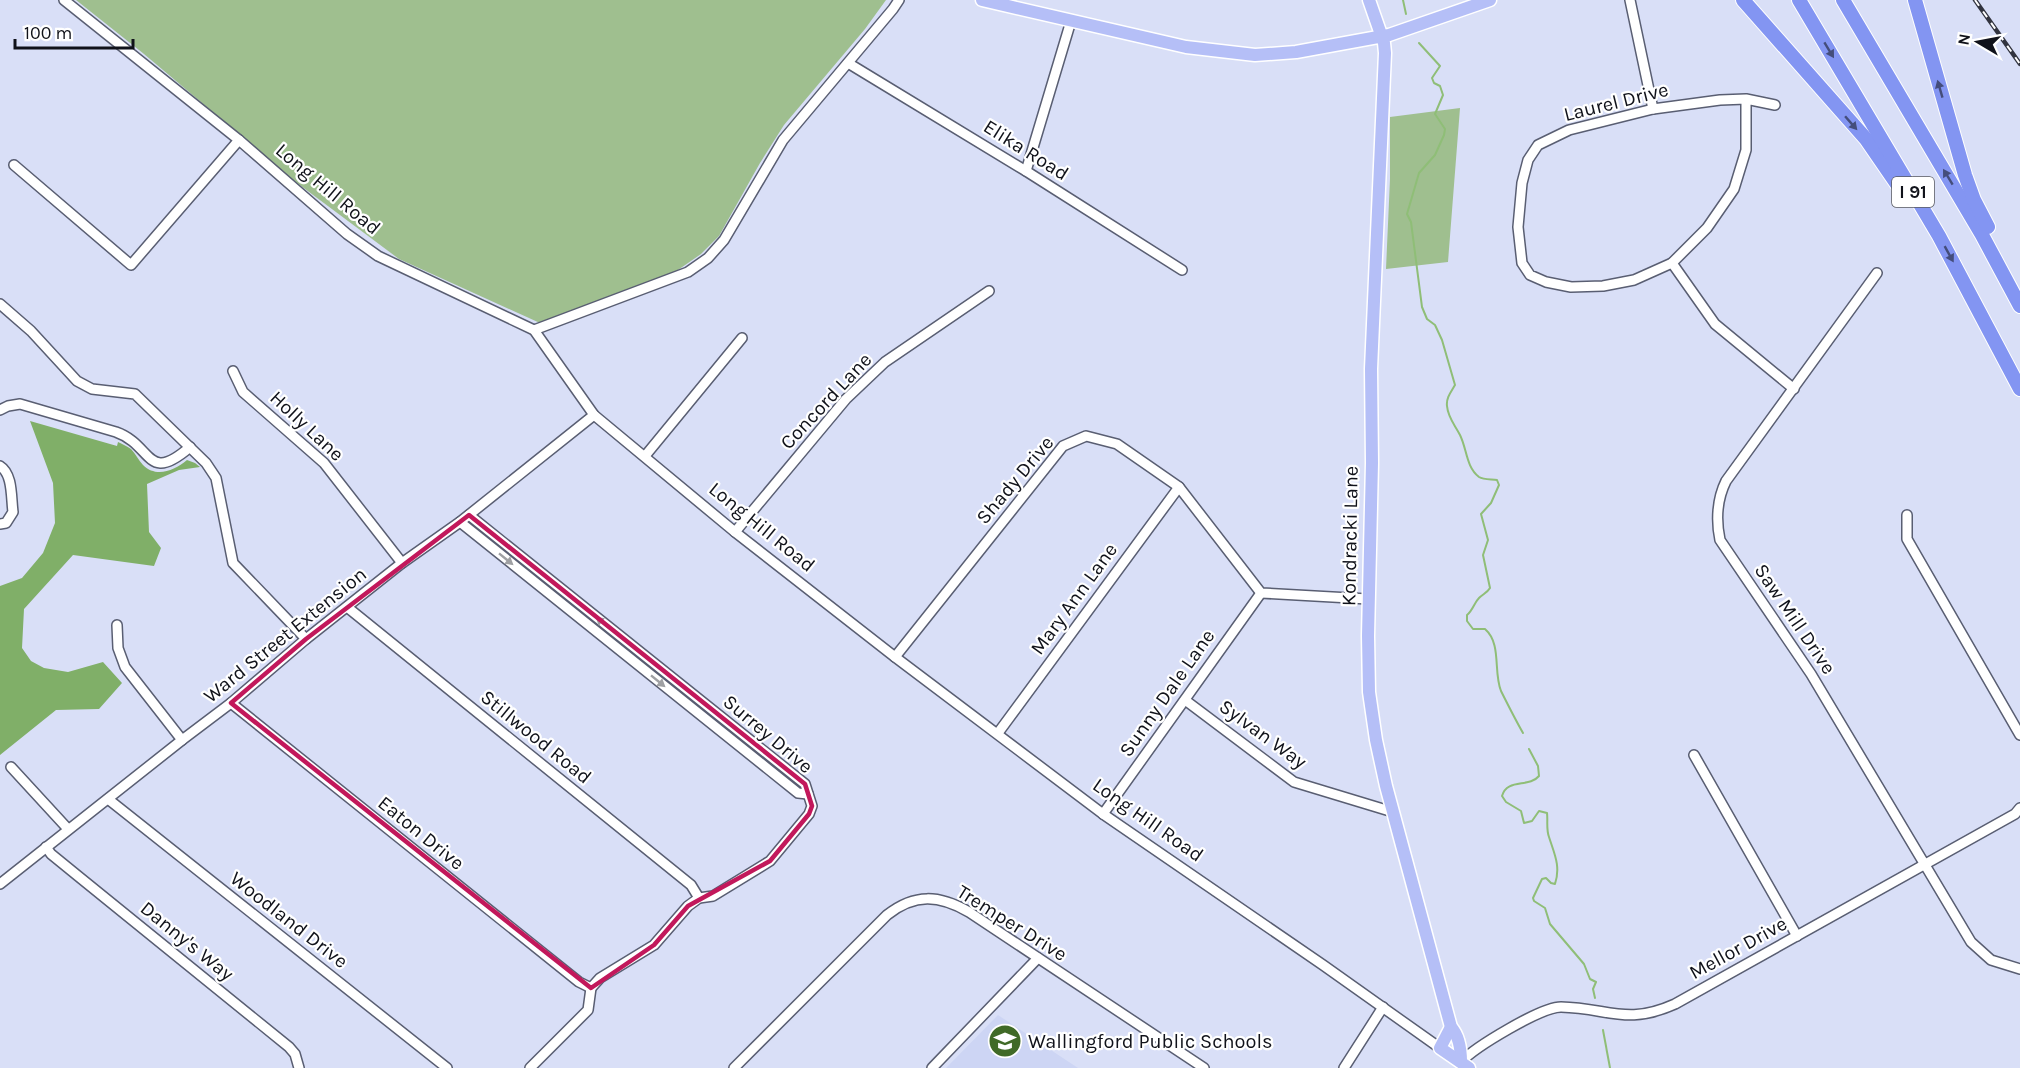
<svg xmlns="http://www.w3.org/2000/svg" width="2020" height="1068" font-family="Karla,sans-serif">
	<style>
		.built { fill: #cdd5f4 }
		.green { fill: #9fbf8f }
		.forest { fill: #80af68 }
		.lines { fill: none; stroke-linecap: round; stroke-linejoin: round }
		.stream { stroke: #8fbe77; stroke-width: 2 }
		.minor-casing { stroke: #595e72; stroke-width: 12 }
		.major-casing { stroke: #fff; stroke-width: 15 }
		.highway-casing { stroke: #fff; stroke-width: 16 }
		.minor { stroke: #fff; stroke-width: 9 }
		.major { stroke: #b5bff7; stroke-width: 12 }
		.highway { stroke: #8395f2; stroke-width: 14 }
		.rail-casing { stroke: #32343f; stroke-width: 4.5 }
		.rail { stroke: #fff; stroke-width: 2; stroke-dasharray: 7; stroke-linecap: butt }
		.oneway { fill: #444d7b }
		.oneway2 { fill: #9fa0a3 }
		.marked { fill: none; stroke: #c2185b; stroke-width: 4.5; stroke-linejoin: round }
		.labels { text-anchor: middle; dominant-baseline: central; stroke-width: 4.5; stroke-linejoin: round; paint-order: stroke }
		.shield { fill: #fff; stroke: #58595f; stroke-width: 1.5 }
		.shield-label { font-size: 18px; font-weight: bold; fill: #10121a }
		.street-label { font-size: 20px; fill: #10121a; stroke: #fff }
		.poi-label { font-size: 20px; fill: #10121a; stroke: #fff; text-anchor: start }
	</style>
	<rect width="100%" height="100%" fill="#d9dff7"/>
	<!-- built -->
	<path class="built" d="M998,1015L1078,1068H946Z"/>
	<!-- green -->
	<g class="green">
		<path d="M76,0H886L865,29L784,125L760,163L719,236L701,254L675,272L540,323L399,259L297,183L144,54Z"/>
		<path d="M1460,108L1448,262L1386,269L1390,179V117Z"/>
	</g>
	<!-- forest -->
	<path class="forest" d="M30,421L117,446L118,442C122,444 127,446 131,449C136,454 138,460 143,465C156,478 174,471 187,460L195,463L200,467L179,470L147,484L149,532L161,548L154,566L73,555L24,609L22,648L31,661L44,668L68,672L103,662L122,683L99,709L56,710L0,755V586L22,578L43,553L55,523L53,483Z"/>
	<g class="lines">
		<!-- stream -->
		<g class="stream">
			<path d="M1403,0L1406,14"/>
			<path d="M1419,43L1440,66L1432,78L1434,83L1440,86L1443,95L1435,114L1445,129L1444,135L1435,155L1419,173L1407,214L1411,222L1422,307L1427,319L1435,325L1442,340L1455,385C1451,392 1446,398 1447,406C1448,418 1455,425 1460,435C1467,449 1466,467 1479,477C1484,480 1492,479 1497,480L1499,485L1491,503L1481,514L1488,540L1483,555L1490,588C1487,593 1483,594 1479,598C1474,603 1473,610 1467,615V621L1473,629H1485C1502,644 1493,671 1501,691C1508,705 1515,719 1523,733"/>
			<path d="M1529,749L1538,766L1539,776C1529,788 1507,778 1502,796L1506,802L1521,811L1524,823L1532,821L1539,811L1547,813C1548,820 1546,829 1549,837C1554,853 1561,866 1555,884L1551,883L1546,878L1542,879L1533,898L1534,901L1545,908L1550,924L1584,964L1590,979L1596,982L1593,989L1595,998"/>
			<path d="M1603,1030L1610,1068"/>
		</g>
		<!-- minor casing -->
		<g class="minor-casing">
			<g id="minor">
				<path d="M64,0L239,140L347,234L378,256L534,330L594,415L735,532L895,657L1103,814L1323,965L1440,1048"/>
				<path d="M1630,0L1653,109"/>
				<path d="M848,63L1026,171L1182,270"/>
				<path d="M1746,99V150L1734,189L1707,228L1672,263L1634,280L1603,286L1571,287L1546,282L1530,275L1522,263L1518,227L1522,183L1528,160L1538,145L1569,130L1653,109L1720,100L1746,99L1775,105"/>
				<path d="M14,165L131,265L239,140"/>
				<path d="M1026,171L1071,21"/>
				<path d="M1672,263L1715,324L1794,389"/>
				<path d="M1877,273L1726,481C1717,499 1716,521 1720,540L1811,674L1971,942L1991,960L2020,969"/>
				<path d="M0,304L31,331L77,381L92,389L135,394L206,463L216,478L233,563L306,639"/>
				<path d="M534,330L688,272L708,258L724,240L783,140L893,9L899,0"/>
				<path d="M233,371L243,392L324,463L402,563"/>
				<path d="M0,410L8,406L20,404L116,432C153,445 146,485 190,447"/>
				<path d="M645,456L742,338"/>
				<path d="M0,466C13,474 11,498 13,512L6,523L0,524"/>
				<path d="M469,515L805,784L812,806L809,814L770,861L713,896L699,898L688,906L654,945L600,978L591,988L588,1010L530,1068"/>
				<path d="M1907,515V539L2020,735"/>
				<path d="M460,522L798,793L808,794"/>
				<path d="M735,532L846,399L885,362L989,291"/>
				<path d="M347,607L691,885L699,898"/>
				<path d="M117,625L118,648L125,667L182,740"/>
				<path d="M895,657L1063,446L1086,436L1117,444L1179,487L1261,593L1368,599"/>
				<path d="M1185,700L1294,782L1393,812"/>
				<path d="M231,703L579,982L591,988"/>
				<path d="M998,733L1179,487"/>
				<path d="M1694,755L1797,936"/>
				<path d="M11,767L68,829"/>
				<path d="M108,799L447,1068"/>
				<path d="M1103,814L1261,593"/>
				<path d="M46,847L51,854L78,876L289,1047L295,1054L299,1068"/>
				<path d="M0,884L182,740L231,703L306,639L402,563L460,522L594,415"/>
				<path d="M1461,1062C1475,1047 1541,1007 1561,1007C1609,1008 1626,1026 1675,1004L2015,814L2020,808"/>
				<path d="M734,1068L887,915C915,893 939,895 969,912L1204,1068"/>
				<path d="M932,1068L1038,958"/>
				<path d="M1344,1068L1383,1007"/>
			</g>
		</g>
		<!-- major casing -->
		<g class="major-casing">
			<g id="major">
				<path d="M982,0L1186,47L1255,55L1296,52L1389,35L1490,0"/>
				<path d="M1369,0L1384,43L1385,53L1371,369L1372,463L1368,636L1369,692L1376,740L1386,786L1451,1027C1459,1036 1461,1050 1461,1062"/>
				<path d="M1451,1027L1440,1048L1469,1068"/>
			</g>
		</g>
		<!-- highway casing -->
		<g class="highway-casing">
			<g id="highway">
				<path d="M1743,0L1866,139L1899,187"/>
				<path d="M1799,0L1939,236L2020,389"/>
				<path d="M1843,0L1982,235L2020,306"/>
				<path d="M1915,0L1965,175L1974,200L1988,227"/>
			</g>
		</g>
		<!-- minor -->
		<use href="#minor" class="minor"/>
		<!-- major -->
		<use href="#major" class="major"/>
		<!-- highway -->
		<use href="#highway" class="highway"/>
		<!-- rail casing -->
		<g class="rail-casing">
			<path id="rail" d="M1975,0L2020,64"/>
		</g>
		<!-- rail -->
		<use href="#rail" class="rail"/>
	</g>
	<!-- one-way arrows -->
	<defs><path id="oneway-solid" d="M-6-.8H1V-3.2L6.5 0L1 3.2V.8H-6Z" transform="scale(1.5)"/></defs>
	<g class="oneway">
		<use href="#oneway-solid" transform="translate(1829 50) rotate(59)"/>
		<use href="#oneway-solid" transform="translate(1940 89) rotate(-106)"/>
		<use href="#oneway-solid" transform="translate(1851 123) rotate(49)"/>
		<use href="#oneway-solid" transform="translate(1948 177) rotate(-121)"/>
		<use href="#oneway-solid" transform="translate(1949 254) rotate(61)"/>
	</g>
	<g class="oneway2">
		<use href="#oneway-solid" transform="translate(506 559) rotate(39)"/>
		<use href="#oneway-solid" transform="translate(603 623) rotate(-141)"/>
		<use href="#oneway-solid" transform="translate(658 681) rotate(39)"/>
	</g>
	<!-- marked area -->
	<path class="marked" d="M469,515L805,784L812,806L809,814L770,861L688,906L654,945L591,988L231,703L306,639Z"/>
	<!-- icons -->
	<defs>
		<g id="school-disc" transform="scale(1.725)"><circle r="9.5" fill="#406a27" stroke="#fff"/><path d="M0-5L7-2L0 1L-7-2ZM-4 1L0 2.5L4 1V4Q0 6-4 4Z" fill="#fff"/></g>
	</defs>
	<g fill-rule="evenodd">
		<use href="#school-disc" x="1005" y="1041"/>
	</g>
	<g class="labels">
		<!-- shield labels -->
		<rect class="shield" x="1892" y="177" width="42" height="30" rx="4.5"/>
		<g class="shield-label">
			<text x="1913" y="192">I 91</text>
		</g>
		<!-- street labels -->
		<g class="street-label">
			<text transform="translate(1616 102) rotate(-14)">Laurel Drive</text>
			<text transform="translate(1026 150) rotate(32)">Elika Road</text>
			<text transform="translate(328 189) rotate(40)">Long Hill Road</text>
			<text transform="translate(826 401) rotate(-47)">Concord Lane</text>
			<text transform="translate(307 426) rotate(43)">Holly Lane</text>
			<text transform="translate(1015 480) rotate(-50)">Shady Drive</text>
			<text transform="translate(762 527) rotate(39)">Long Hill Road</text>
			<text transform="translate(1350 536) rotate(-89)">Kondracki Lane</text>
			<text transform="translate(1074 599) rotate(-54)">Mary Ann Lane</text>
			<text transform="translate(1795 619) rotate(56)">Saw Mill Drive</text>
			<text transform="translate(285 635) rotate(-39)">Ward Street Extension</text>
			<text transform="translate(1167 693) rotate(-55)">Sunny Dale Lane</text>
			<text transform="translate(768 734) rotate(40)">Surrey Drive</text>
			<text transform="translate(1263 734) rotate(36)">Sylvan Way</text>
			<text transform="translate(536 737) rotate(39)">Stillwood Road</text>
			<text transform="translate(1148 820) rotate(35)">Long Hill Road</text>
			<text transform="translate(421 833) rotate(39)">Eaton Drive</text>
			<text transform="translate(289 920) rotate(38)">Woodland Drive</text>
			<text transform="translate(1012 923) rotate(32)">Tremper Drive</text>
			<text transform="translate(187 941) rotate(39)">Danny's Way</text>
			<text transform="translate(1738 948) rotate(-29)">Mellor Drive</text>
		</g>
		<!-- poi labels -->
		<g class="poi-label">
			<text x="1028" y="1041">Wallingford Public Schools</text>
		</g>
	</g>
	<!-- north arrow -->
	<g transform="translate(1978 42) rotate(280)" stroke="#ffffff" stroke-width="4.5" paint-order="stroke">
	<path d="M0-4.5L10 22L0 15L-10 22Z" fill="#10121a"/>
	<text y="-9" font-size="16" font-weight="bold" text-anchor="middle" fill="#10121a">N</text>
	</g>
	<!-- scale -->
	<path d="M15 39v9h118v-9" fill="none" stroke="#10121a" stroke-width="3"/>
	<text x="24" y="39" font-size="18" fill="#10121a" stroke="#ffffff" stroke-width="4.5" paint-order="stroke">100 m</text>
</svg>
